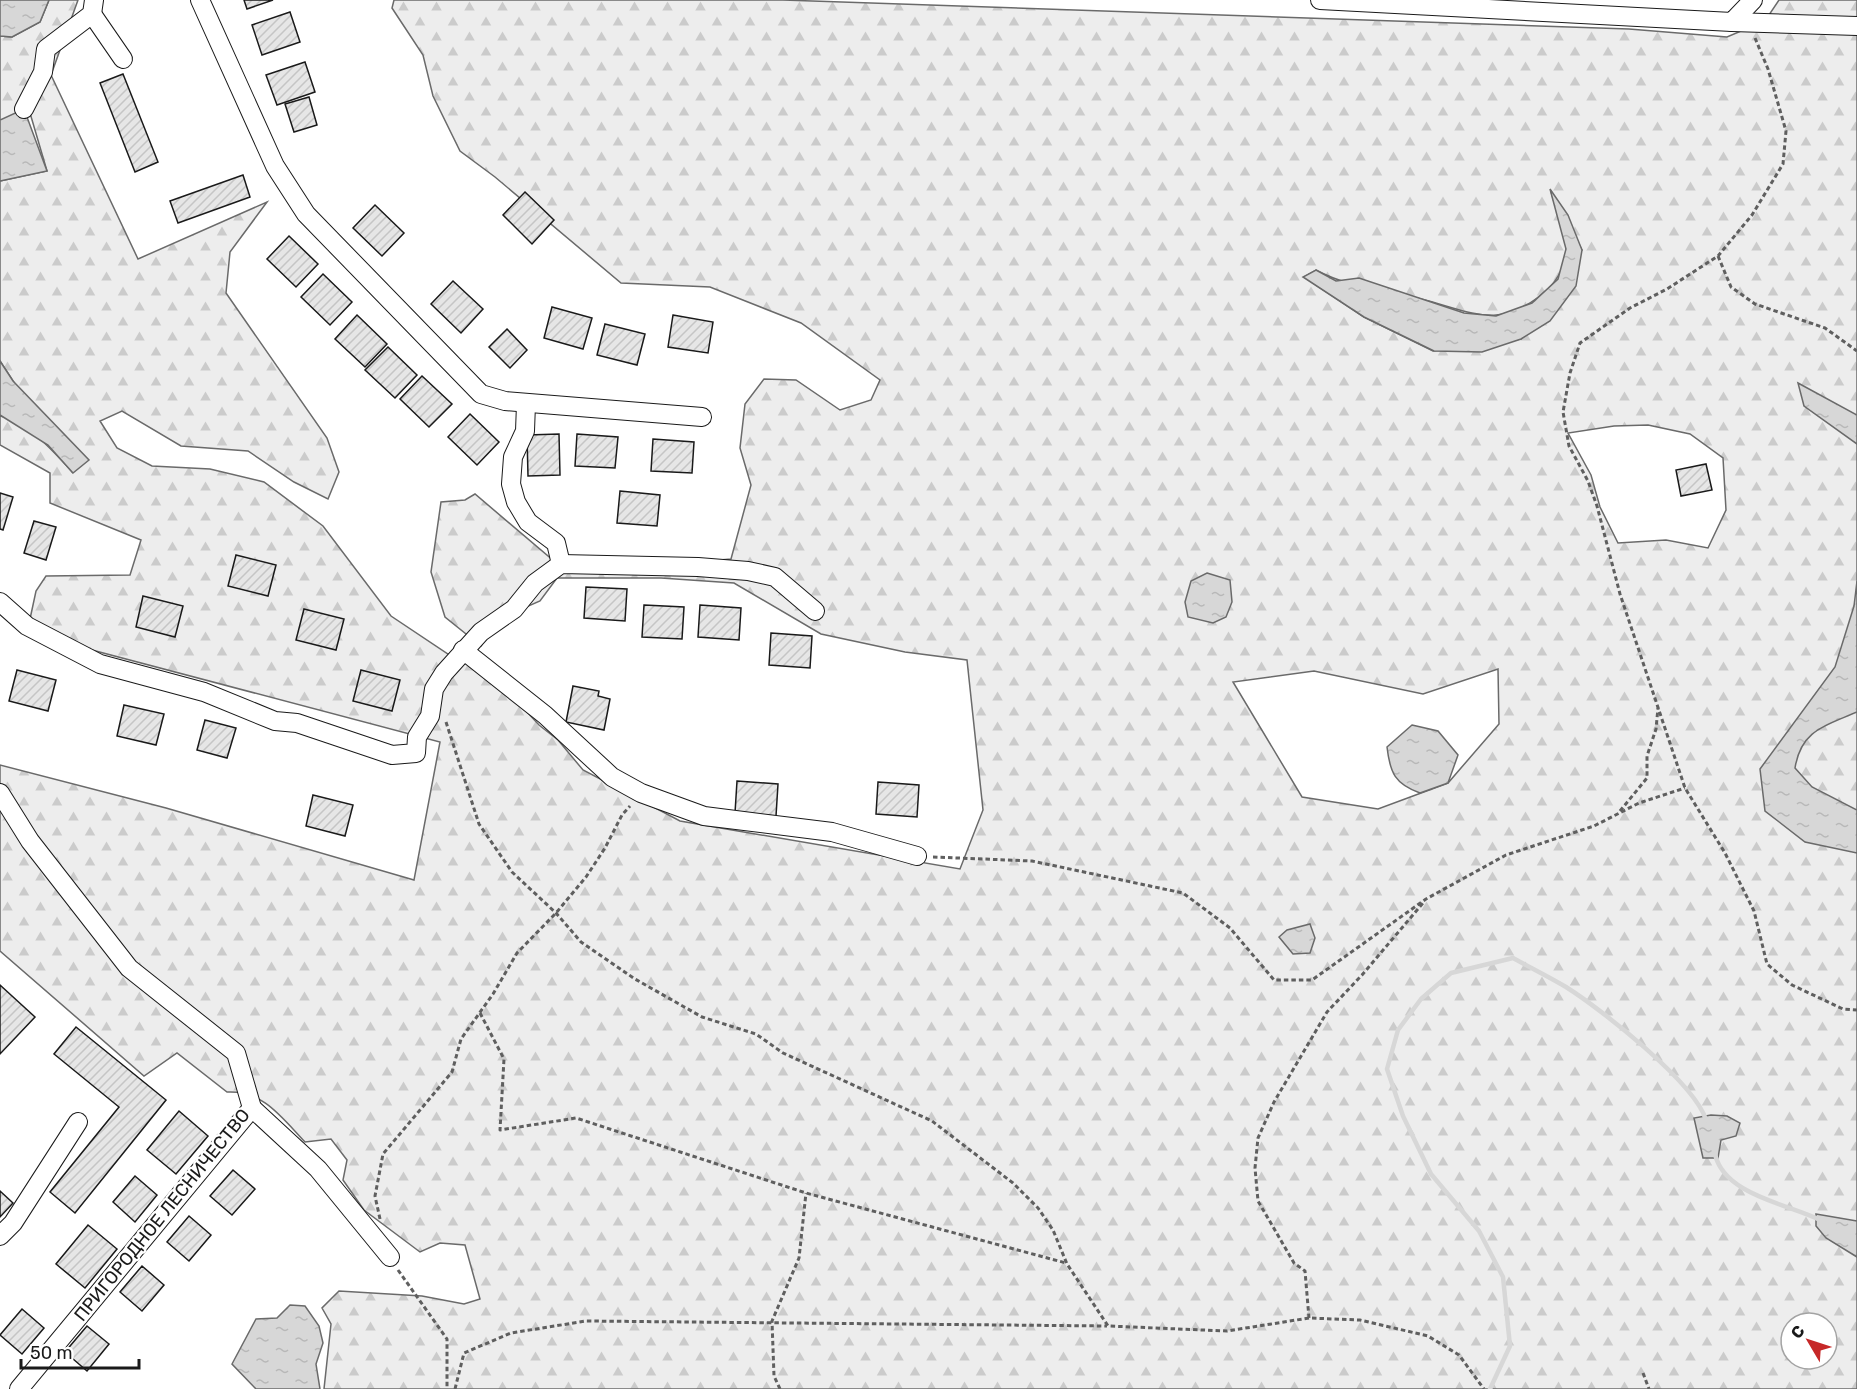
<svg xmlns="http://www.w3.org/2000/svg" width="1857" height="1389" font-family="Rubik,sans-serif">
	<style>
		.forest { fill: url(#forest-firs); stroke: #6a6a6a; stroke-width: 1.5; fill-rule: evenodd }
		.water { fill: url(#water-ripples); stroke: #6a6a6a; stroke-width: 1.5 }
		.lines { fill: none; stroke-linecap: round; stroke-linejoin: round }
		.stream { stroke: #d7d7d7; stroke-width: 4.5 }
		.building { fill: url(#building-hatch); stroke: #1a1a1a; stroke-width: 1.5 }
		.minor-casing { stroke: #1a1a1a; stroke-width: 20 }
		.path { stroke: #5f5f5f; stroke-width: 3; stroke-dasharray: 4.5 3; stroke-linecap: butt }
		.minor { stroke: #fff; stroke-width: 18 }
		.labels { text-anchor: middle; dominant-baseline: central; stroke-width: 4.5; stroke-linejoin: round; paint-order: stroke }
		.street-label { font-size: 18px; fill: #1a1a1a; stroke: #fff }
	</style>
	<defs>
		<pattern id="forest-firs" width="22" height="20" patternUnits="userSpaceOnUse" patternTransform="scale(1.5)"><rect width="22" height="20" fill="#ededed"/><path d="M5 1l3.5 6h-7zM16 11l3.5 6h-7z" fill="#cbcbcb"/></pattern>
		<pattern id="water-ripples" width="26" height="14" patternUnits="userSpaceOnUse" patternTransform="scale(1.5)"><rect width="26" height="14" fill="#d7d7d7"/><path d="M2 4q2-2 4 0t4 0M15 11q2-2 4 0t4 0" fill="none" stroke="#b8b8b8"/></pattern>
		<pattern id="building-hatch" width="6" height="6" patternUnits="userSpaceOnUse" patternTransform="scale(1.5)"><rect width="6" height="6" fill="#e6e6e6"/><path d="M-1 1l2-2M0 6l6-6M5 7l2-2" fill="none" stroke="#c5c5c5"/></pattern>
	</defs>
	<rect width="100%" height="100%" fill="#fff"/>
	<!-- forest -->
	<path class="forest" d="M49,0H78L51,75L138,259L267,202L230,252L226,293L327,438L339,472L328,499L294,482L248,451L181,446L122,411L100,421L117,448L152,466L210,469L264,482L323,526L391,616L448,654L479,660L539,725L558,740L583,770L680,821L960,869L983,810L967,660L905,652L821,634L734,583L661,578H557L540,601L499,619L481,646L445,617L431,572L441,502L465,500L475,494L554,561L638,567L731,559L751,485L740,448L745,404L764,379L796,380L840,410L871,400L880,380L801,323L710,287L621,283L495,177L460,151L433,96L423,55L392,8L394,0H783L1629,29L1727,37L1765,21L1779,0H1857V1389H324L331,1324L322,1308L339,1291L422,1296L464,1304L480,1299L465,1245L440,1243L420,1252L364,1210L343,1180L347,1160L331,1139L305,1142C282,1118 263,1090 227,1092L177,1053L144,1076L0,951V765L166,808L414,880L440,742L73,645L30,619L36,591L46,576L130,575L141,540L50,503V473L0,445V416C27,421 55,453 73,473L0,361V181L47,171L30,113L0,121V36L12,37L40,22ZM1551,191L1582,250L1521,339L1433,351L1364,317L1304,277L1316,270C1349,288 1385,290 1421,299C1473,312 1501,332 1548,289C1558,279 1567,263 1566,249C1566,231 1555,209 1551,191ZM1648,425L1690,434L1723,458L1726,510L1708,548L1666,540L1618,543L1600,507L1591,475L1568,433L1614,426ZM1498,669L1499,724L1448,783L1378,809L1302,797L1233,682L1314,671L1423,694ZM1791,1323H1827V1359H1791Z"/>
	<!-- water -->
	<g class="water">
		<path d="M0,0H49L40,22L12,37L0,36Z"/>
		<path d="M24,109L47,171L0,181V120Z"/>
		<path d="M1550,189L1568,215L1582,250L1576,286L1550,321L1521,339L1482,352L1434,351L1364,317L1303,277L1316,270L1336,281L1359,278L1464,313L1496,316L1532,303L1558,279L1566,249Z"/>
		<path d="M0,361L13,381L89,460L73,473L48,445L0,415Z"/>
		<path d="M1798,383L1857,415V444L1804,406Z"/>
		<path d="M1207,573L1230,580L1232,602L1226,617L1213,623L1188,617L1185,602L1191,581Z"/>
		<path d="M1857,581V712C1825,726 1801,730 1795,768L1812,787L1857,810V853L1805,842L1765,811L1760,769L1835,667L1854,606Z"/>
		<path d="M1412,725L1438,731L1458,755L1448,783L1420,793C1395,784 1390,773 1387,747Z"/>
		<path d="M1310,924L1315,938L1310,953L1293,954L1279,937L1287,930Z"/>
		<path d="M1711,1115L1727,1116L1740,1123L1736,1136L1721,1140L1718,1158H1703L1694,1118Z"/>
		<path d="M1816,1214L1857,1221V1257L1826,1238L1816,1226Z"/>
		<path d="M290,1305L305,1306L319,1326L323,1343L316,1364L320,1389H256L232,1364L256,1319L277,1318Z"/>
	</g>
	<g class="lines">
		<!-- stream -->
		<g class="stream">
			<path d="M1715,1154C1724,1195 1788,1204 1820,1220"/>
			<path d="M1490,1389L1510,1346L1503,1277L1479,1231L1431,1174L1403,1116L1387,1069L1398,1030L1421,999L1451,973L1513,958C1531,968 1549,977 1566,987C1601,1009 1695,1083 1706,1120"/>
		</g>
	</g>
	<!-- building -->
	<g class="building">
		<path d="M244,0H273L247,9Z"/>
		<path d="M290,12L300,42L262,55L252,25Z"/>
		<path d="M305,62L315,92L277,105L266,75Z"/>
		<path d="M123,74L158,162L135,172L100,83Z"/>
		<path d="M309,97L317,125L294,132L285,104Z"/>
		<path d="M243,175L250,197L178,223L170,201Z"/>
		<path d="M525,192L554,220L532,244L503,215Z"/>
		<path d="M375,205L404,233L382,256L353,228Z"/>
		<path d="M289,236L318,264L296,287L267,259Z"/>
		<path d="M323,274L352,302L330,325L301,297Z"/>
		<path d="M453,281L483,309L461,333L431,304Z"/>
		<path d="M552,307L592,318L583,349L544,338Z"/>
		<path d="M357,315L387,344L365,367L335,339Z"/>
		<path d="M673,315L713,322L708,353L668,347Z"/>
		<path d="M605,324L645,334L637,365L597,355Z"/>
		<path d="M507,329L527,350L510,368L489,347Z"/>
		<path d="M388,347L417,375L395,398L365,370Z"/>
		<path d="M422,376L452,404L429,427L400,399Z"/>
		<path d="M470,414L499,442L477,465L448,437Z"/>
		<path d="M559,434L560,475L528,476L527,435Z"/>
		<path d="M577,434L618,437L615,468L575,466Z"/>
		<path d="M653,439L694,442L692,473L651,471Z"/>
		<path d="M1706,464L1712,490L1681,496L1676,470Z"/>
		<path d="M620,491L660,495L657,526L617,523Z"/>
		<path d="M0,493L13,497L3,530L0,529Z"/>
		<path d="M34,521L56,527L46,560L24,553Z"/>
		<path d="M236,555L276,565L268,596L228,586Z"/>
		<path d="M586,587L627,589L625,621L584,618Z"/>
		<path d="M143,596L183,606L175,637L136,627Z"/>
		<path d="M644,605L684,607L682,639L642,637Z"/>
		<path d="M700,605L741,608L739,640L698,637Z"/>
		<path d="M304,609L344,619L336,650L296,640Z"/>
		<path d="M771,633L812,636L810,668L769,665Z"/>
		<path d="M17,670L56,680L48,711L9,701Z"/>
		<path d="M361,670L400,680L392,711L353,701Z"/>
		<path d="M573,686L599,691L598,696L610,699L604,730L566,722Z"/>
		<path d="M124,705L164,714L156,745L117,736Z"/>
		<path d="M205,720L236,728L227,758L197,750Z"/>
		<path d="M737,781L778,784L776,816L735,813Z"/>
		<path d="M878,782L919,785L917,817L876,814Z"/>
		<path d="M313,795L353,805L345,836L306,826Z"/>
		<path d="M0,985L35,1017L0,1054Z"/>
		<path d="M76,1027L166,1100L75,1213L50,1192L119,1107L54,1054Z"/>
		<path d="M179,1111L208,1136L176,1174L147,1150Z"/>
		<path d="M233,1170L255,1189L232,1215L210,1196Z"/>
		<path d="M135,1176L157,1195L135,1222L113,1202Z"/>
		<path d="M0,1191L13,1203L0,1217Z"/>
		<path d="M189,1216L211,1235L189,1261L167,1242Z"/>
		<path d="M88,1225L117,1249L85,1288L56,1264Z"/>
		<path d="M142,1266L164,1285L142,1311L120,1292Z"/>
		<path d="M22,1309L44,1328L22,1354L0,1335Z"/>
		<path d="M87,1326L109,1344L87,1371L65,1352Z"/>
	</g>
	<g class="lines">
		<!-- minor casing -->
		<g class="minor-casing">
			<g id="minor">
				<path d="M200,0L275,166L306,214L481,394L505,401L702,417"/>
				<path d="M1320,0L1732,22L1753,0"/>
				<path d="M92,14L123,59"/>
				<path d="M1732,22L1857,26"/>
				<path d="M24,109L43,72L46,49L92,14L94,0"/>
				<path d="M526,404L525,431L513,457L511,484L516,502L528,522L556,543L561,564"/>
				<path d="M0,602L27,626L100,664L204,692L275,721L297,723L392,755L416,753L417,737L430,716L434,689L444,673L481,632L514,609L535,583L561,564L698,567L748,571L775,577L815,611"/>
				<path d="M463,650L545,715L612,777L641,793L704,816L832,832L917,856"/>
				<path d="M0,793L30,841L129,968L236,1053L252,1108"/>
				<path d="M252,1108L318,1169L390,1257"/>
				<path d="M0,1236L13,1223L78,1122"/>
				<path d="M19,1389L252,1108"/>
			</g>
		</g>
		<!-- path -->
		<g class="path">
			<path d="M1755,38L1768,69L1786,131L1783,164L1752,215L1718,256L1667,289L1630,308L1580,343L1570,373L1563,412L1569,446L1588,481L1597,506L1620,594L1685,788L1725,853L1754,911L1767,964L1792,985L1843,1009L1857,1010"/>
			<path d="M1718,256L1731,287L1755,304L1825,328L1857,351"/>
			<path d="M446,722L479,824L512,872L556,913L581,942L635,979L702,1017L756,1034L783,1053L932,1121L1013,1183L1038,1208L1053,1230L1067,1264L1108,1326L1227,1331L1309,1318L1360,1320L1428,1336L1459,1355L1484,1389"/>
			<path d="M1620,811L1647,778V756L1656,729L1658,708"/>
			<path d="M933,857L1032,861L1183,893L1230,928L1274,980H1312L1426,899L1506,855L1594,826L1639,803L1685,788"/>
			<path d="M480,1013L504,1059L500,1130L576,1118L806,1193L1066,1263"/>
			<path d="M380,1219L375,1196L383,1154L452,1072L461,1039L493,994L517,953L556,913L586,877L605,848L622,815L630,806"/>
			<path d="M398,1270L447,1339V1389"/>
			<path d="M1309,1318L1305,1271L1294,1263L1258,1201L1255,1168L1258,1138L1274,1102L1327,1012L1362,975L1423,903"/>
			<path d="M1643,1373L1649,1389"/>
			<path d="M455,1389L464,1353L511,1333L586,1321L1107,1326"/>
			<path d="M780,1389L774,1376L772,1321L799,1258L806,1193"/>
		</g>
		<!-- minor -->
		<use href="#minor" class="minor"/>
	</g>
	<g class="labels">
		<!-- street labels -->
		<g class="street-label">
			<text transform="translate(162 1215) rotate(-51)">ПРИГОРОДНОЕ ЛЕСНИЧЕСТВО</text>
		</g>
	</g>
	<!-- north arrow -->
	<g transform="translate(1809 1341) rotate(309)"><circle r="28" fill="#ffffff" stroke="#a3a3a3" stroke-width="1.5"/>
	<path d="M0-4.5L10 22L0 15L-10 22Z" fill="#c62828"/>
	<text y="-9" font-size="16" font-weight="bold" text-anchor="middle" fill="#1a1a1a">С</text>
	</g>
	<!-- scale -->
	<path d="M21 1359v9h118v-9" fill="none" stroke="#1a1a1a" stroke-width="3"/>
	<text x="30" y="1359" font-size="18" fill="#1a1a1a" stroke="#ffffff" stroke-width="4.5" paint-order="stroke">50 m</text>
</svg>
